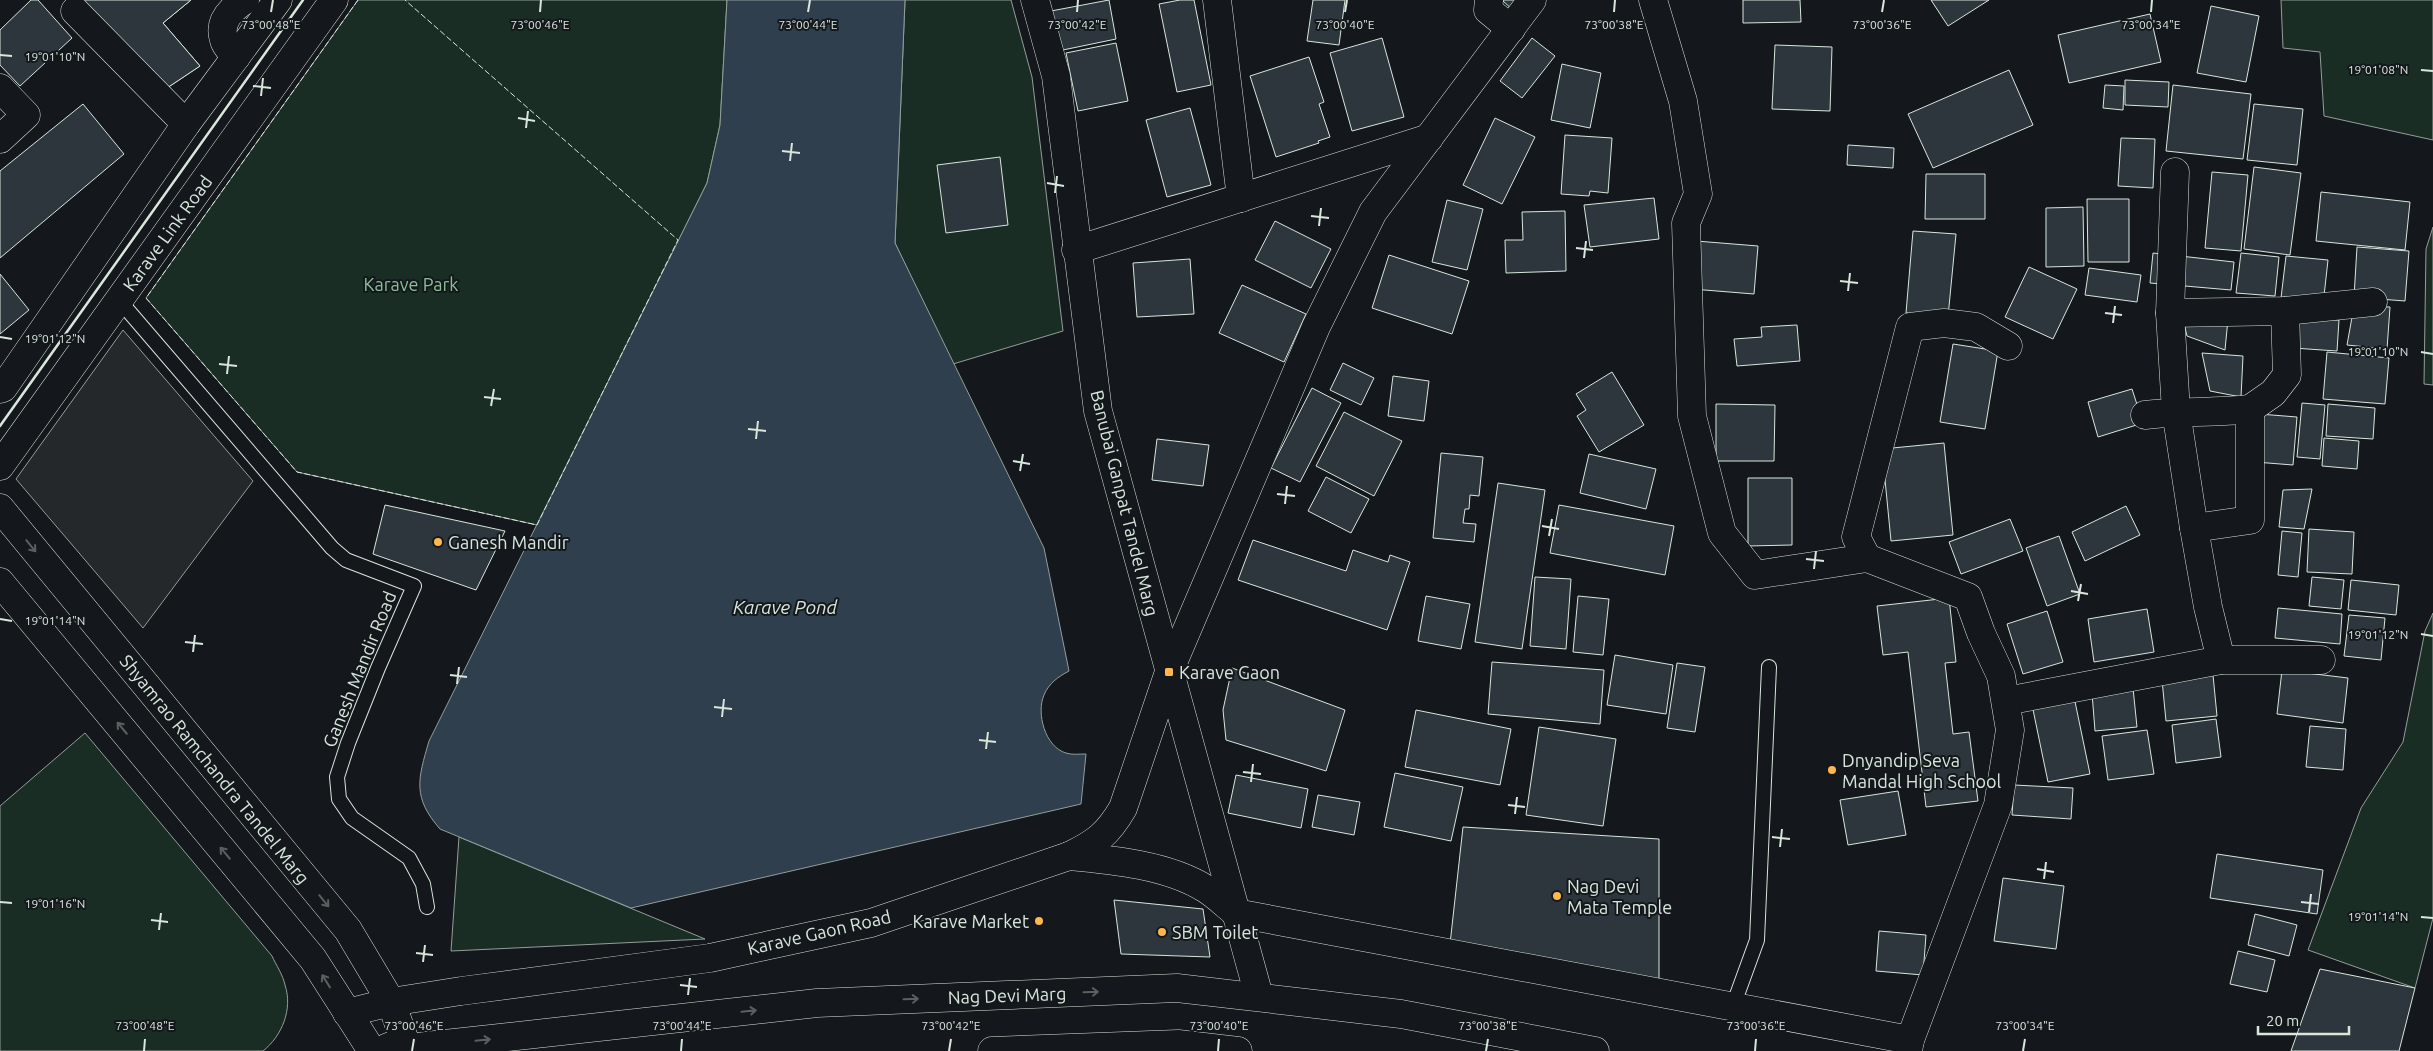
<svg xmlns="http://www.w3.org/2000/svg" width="2433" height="1051" font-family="Ubuntu,sans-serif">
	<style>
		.green { fill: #1a2d24; stroke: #939e99 }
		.parking { fill: #24282b; stroke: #939e99 }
		.water { fill: #2f3f4d; stroke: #939e99 }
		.building { fill: #2c363c; stroke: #d8e6dc }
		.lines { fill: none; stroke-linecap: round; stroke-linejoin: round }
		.service-casing { stroke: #d8e6dc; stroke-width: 16 }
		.minor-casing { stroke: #d8e6dc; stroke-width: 29 }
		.tertiary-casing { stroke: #d8e6dc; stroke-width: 29 }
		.secondary-casing { stroke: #d8e6dc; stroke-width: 29 }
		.service { stroke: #14181c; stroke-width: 14 }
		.minor { stroke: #14181c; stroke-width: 28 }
		.tertiary { stroke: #14181c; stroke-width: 28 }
		.secondary { stroke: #14181c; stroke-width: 28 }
		.fence { stroke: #d8e6dc; stroke-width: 1; stroke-dasharray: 6 2.5; stroke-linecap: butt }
		.wall { stroke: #d8e6dc; stroke-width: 2.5 }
		.oneway { stroke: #59605f }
		.ticks { fill: none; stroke: #d8e6dc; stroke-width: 2 }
		.poi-dot { fill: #ffb74d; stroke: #14181c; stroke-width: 2 }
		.labels { text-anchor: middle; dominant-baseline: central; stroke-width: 4; stroke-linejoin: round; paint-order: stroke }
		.street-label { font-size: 18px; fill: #d8e6dc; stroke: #14181c }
		.park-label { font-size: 18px; fill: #8ac095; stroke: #14181c }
		.poi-label { font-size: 18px; fill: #d8e6dc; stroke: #14181c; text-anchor: start }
		.water-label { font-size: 19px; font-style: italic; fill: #d8e6dc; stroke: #14181c }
		.ticks-label { font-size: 12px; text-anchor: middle; fill: #d8e6dc; stroke: #14181c; stroke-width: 4; stroke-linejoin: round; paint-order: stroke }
	</style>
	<rect width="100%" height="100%" fill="#14181c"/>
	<!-- green -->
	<g class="green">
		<path d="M358,0H727L720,125L707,183L537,525L297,472L146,298Z"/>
		<path d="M905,0H1011L1032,77L1063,331L953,364L895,243Z"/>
		<path d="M2281,0H2433V140L2324,116L2320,52L2283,48Z"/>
		<path d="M2433,227V385L2424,384L2426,249Z"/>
		<path d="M2433,613V918L2415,988L2308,950L2361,808L2403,742L2425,631Z"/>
		<path d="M85,733L272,956C276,965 283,975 285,985C293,1009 282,1036 263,1051H0V806Z"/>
		<path d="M459,837L705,939L451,951Z"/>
	</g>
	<!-- parking -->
	<path class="parking" d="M123,330L253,481L143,628L16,479Z"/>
	<!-- water -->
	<path class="water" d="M727,0H905L895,243L1044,548L1069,671C1058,677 1049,683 1044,695C1036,713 1045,747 1066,753C1072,755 1079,754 1086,754L1081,804L631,908L440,829C412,797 418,779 429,741L707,183L720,125Z"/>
	<!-- building -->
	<g class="building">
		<path d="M31,0H38L72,38L20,86L0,65V30Z"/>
		<path d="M81,0H191L163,23L200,66L164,90Z"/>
		<path d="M81,0H191L163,23L200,66L164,90Z"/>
		<path d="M1109,0L1116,39L1058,51L1051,11Z"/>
		<path d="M1180,0H1194L1211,85L1177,92L1159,4Z"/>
		<path d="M1313,0H1345L1339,45L1307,41Z"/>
		<path d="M1502,0H1523L1514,11Z"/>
		<path d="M1743,0H1800L1801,22L1743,23Z"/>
		<path d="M1931,0H1989L1948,26Z"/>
		<path d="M2211,6L2259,16L2246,82L2197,73Z"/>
		<path d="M2150,14L2161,62L2069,83L2058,35Z"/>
		<path d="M1382,38L1404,117L1352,131L1330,53Z"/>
		<path d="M1532,38L1555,56L1522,98L1500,81Z"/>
		<path d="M1116,43L1128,101L1078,111L1066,53Z"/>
		<path d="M1775,45L1832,47L1830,111L1772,109Z"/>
		<path d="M1309,57L1324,102L1319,104L1330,137L1318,141L1319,143L1276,157L1250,76Z"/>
		<path d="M1562,64L1601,73L1590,128L1551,120Z"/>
		<path d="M2009,70L2033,125L1933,168L1908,114Z"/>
		<path d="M2125,80L2169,82L2168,107L2125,105Z"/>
		<path d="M2105,85L2124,86L2123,110L2103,108Z"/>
		<path d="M2173,85L2251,94L2243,159L2166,151Z"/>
		<path d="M83,104L124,154L0,258V171Z"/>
		<path d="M2254,104L2303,109L2297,165L2247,160Z"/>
		<path d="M1190,108L1211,185L1167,197L1146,120Z"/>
		<path d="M1495,118L1535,137L1502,204L1463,185Z"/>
		<path d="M1565,135L1612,138L1608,193L1590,191L1589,196L1561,194Z"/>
		<path d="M2121,138L2155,139L2153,188L2118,186Z"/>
		<path d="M1848,145L1894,148L1893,168L1847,165Z"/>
		<path d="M1000,157L1008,225L946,233L937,165Z"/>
		<path d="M2254,167L2301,173L2290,255L2244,249Z"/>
		<path d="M2212,172L2248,175L2241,251L2205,248Z"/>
		<path d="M1926,174H1985V219H1925Z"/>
		<path d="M2321,192L2410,202L2405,250L2316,241Z"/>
		<path d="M1654,198L1659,239L1590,247L1584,205Z"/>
		<path d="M2087,199H2129V262H2088Z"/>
		<path d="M1447,200L1483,209L1467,270L1432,262Z"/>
		<path d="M2083,207L2084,266L2046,267V208Z"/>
		<path d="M1565,211L1566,271L1506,273L1505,240H1523L1522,212Z"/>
		<path d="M1275,221L1331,249L1311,288L1255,260Z"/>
		<path d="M1913,231L1956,234L1948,317L1906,313Z"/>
		<path d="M1696,241L1758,246L1754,294L1692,289Z"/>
		<path d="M2357,247L2409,251L2405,301L2354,297Z"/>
		<path d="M2153,253L2234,262L2231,290L2150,283Z"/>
		<path d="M2241,253L2279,257L2275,296L2236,293Z"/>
		<path d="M1389,255L1469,281L1452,334L1372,308Z"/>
		<path d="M2286,256L2328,260L2324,296L2281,298Z"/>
		<path d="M1190,259L1194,314L1137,317L1133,263Z"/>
		<path d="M2029,267L2077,289L2053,339L2005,317Z"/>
		<path d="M2089,268L2141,275L2137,302L2085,295Z"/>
		<path d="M0,274L29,310L0,334Z"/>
		<path d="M1242,285L1306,314L1284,362L1219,333Z"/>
		<path d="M2354,306L2390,307L2387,349L2347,345Z"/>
		<path d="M2295,318L2339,320L2337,351L2293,348Z"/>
		<path d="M2183,319H2228L2225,350L2187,336Z"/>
		<path d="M1797,325L1800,361L1737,366L1734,339L1762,337L1761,327Z"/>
		<path d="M1953,344L1998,351L1985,429L1940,422Z"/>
		<path d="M2327,352L2389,358L2385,404L2323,399Z"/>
		<path d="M2202,353L2243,356L2241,397L2210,391Z"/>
		<path d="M1343,363L1374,378L1361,405L1330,390Z"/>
		<path d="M1612,372L1644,425L1599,452L1577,416L1586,410L1576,394Z"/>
		<path d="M1393,376L1429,381L1424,421L1388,416Z"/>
		<path d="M1312,388L1341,403L1300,482L1271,468Z"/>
		<path d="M2132,389L2143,423L2098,437L2088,402Z"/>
		<path d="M2302,403L2325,405L2320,459L2297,457Z"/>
		<path d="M1716,404L1775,405L1774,461H1716Z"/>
		<path d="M2328,404L2375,408L2373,439L2326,436Z"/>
		<path d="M1344,412L1402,441L1374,496L1316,466Z"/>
		<path d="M2259,414L2297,417L2293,465L2255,462Z"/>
		<path d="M2324,438L2359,441L2357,469L2322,466Z"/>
		<path d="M1157,439L1209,445L1203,486L1152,480Z"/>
		<path d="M1944,443L1953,535L1891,541L1882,449Z"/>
		<path d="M1441,453L1483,457L1479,496L1470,495L1469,509H1465L1463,523L1476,524L1474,542L1433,538Z"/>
		<path d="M1589,454L1656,469L1646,509L1580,493Z"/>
		<path d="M1326,477L1369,499L1351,533L1308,511Z"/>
		<path d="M1748,478H1792V545L1748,546Z"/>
		<path d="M1498,483L1545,490L1522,649L1475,642Z"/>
		<path d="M2312,489L2304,529L2279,527L2283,490Z"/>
		<path d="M385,505L505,531L476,590L373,554Z"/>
		<path d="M1559,505L1674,526L1665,575L1550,553Z"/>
		<path d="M2126,506L2140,535L2085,561L2072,532Z"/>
		<path d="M2010,519L2023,551L1961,574L1949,542Z"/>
		<path d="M2309,529L2354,532L2352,574L2307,572Z"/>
		<path d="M2282,531L2302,533L2298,577L2278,575Z"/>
		<path d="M2059,536L2080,594L2047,606L2026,548Z"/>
		<path d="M1253,540L1346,571L1353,550L1388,562L1390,555L1410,562L1387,630L1238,580Z"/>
		<path d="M1535,577L1571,579L1566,649L1530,646Z"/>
		<path d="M2312,577L2344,580L2341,609L2309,606Z"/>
		<path d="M2351,580L2399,585L2396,615L2348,610Z"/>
		<path d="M1426,596L1470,604L1461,649L1418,641Z"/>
		<path d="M1578,596L1609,599L1603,655L1573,652Z"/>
		<path d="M1949,598L1956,662L1945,663L1953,734L1969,732L1978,801L1926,807L1908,652L1883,655L1877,606Z"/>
		<path d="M2278,608L2342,614L2340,644L2275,638Z"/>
		<path d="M2147,609L2154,652L2094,662L2088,619Z"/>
		<path d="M2047,611L2063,662L2023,674L2007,624Z"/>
		<path d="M2349,615L2385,618L2381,660L2344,656Z"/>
		<path d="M1615,655L1673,665L1666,714L1607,705Z"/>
		<path d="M1492,662L1604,670L1600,724L1488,714Z"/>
		<path d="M1677,663L1705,667L1695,732L1667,728Z"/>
		<path d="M1232,668L1345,710L1326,771L1226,740L1223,710Z"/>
		<path d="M2282,670L2348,678L2343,723L2277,714Z"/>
		<path d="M2213,675L2217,716L2166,721L2162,680Z"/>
		<path d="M2133,688L2137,727L2095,731L2092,693Z"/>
		<path d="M2073,692L2090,774L2048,782L2031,700Z"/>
		<path d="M1416,710L1511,729L1500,785L1405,767Z"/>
		<path d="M2216,719L2221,757L2176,763L2172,725Z"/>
		<path d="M2310,726L2346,729L2343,770L2306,767Z"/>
		<path d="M1539,727L1616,739L1603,826L1526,815Z"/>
		<path d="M2147,730L2154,774L2108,780L2102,736Z"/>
		<path d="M1395,773L1463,787L1451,841L1384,827Z"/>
		<path d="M1236,775L1308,789L1301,828L1228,813Z"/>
		<path d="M2014,785L2073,788L2071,819L2012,815Z"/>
		<path d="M1898,791L1906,835L1848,845L1840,800Z"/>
		<path d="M1318,795L1360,802L1354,835L1312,827Z"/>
		<path d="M1463,827L1659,839V993L1449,953Z"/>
		<path d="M2217,854L2323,870L2317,914L2210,898Z"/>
		<path d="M2003,878L2064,886L2056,949L1994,941Z"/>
		<path d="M1114,900L1203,909L1210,957L1121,954Z"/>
		<path d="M2255,914L2297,925L2289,956L2248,945Z"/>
		<path d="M1879,931L1926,935L1923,975L1876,971Z"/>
		<path d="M2238,951L2275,960L2267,992L2230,984Z"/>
		<path d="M2320,969L2415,988L2399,1051H2291Z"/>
	</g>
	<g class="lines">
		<!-- service casing -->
		<g class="service-casing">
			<g id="service">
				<path d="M119,300L332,548L346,560L414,586L378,668L348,743L337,777L339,799L352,818L409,858L423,884L427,907"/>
				<path d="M1733,1006L1757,940L1769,667"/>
			</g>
		</g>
		<!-- minor casing -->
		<g class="minor-casing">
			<g id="minor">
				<path d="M1035,0L1056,76L1098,411L1259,996"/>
				<path d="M1217,0L1241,198"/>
				<path d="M1489,0L1488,10L1511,29"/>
				<path d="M1653,0L1683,101L1698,194L1686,223L1692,416L1722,533L1755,575L1867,558"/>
				<path d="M75,11L186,124"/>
				<path d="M236,57C232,52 225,46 224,40C218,22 231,9 245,0"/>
				<path d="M0,88L26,115L0,139"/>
				<path d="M2175,172L2170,313L2176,411L2194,528L2208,607L2221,660"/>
				<path d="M1076,250L1429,138"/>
				<path d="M2170,313L2285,311L2373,302"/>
				<path d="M0,389L3,388L186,124L278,0"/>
				<path d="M2145,415C2180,411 2215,413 2250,409"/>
				<path d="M2194,528L2250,520V409L2273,393L2287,375L2285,311"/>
				<path d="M2006,701L2221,660H2321"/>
				<path d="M1069,856C1113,860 1168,865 1206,889C1217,896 1226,905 1236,913L1910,1040"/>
				<path d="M347,1013L391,1002L461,991L710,958L871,923L1069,856C1096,843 1108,834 1123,808L1169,672L1316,327L1373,212L1532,0"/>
				<path d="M1908,1051L1910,1040L1998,805L2010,730L2001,676L1981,633L1968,597L1867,558L1856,537L1910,327L1944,323L1976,327L2008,346"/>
			</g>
		</g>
		<!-- tertiary casing -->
		<g class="tertiary-casing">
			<g id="tertiary">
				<path d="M0,466L334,0"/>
				<path d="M0,508L348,930L391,1002L406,1044"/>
				<path d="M0,582L313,959L372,1051"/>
			</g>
		</g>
		<!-- secondary casing -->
		<g class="secondary-casing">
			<g id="secondary">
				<path d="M417,1047L817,1003L1177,988L1401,1014L1595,1051"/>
				<path d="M381,1051C394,1042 409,1042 422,1051"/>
				<path d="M992,1051L1178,1044L1238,1051"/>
			</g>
		</g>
		<!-- service -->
		<use href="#service" class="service"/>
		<!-- minor -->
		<use href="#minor" class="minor"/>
		<!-- tertiary -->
		<use href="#tertiary" class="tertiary"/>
		<!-- secondary -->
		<use href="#secondary" class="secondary"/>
		<!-- fence -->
		<path class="fence" d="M358,0L146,298L297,472L537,525L678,240L405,0"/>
		<!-- wall -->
		<path class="wall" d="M0,426L303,0"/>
	</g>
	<!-- one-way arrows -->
	<defs><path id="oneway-shaft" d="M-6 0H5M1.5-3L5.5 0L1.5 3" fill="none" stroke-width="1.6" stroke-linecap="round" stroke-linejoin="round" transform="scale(1.25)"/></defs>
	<g class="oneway">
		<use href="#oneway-shaft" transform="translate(31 546) rotate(51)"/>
		<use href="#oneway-shaft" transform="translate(122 728) rotate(-130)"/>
		<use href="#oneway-shaft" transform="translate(225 853) rotate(-130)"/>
		<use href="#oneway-shaft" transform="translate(324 901) rotate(51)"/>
		<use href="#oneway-shaft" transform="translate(326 981) rotate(-122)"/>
		<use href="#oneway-shaft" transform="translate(1091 992) rotate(-2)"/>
		<use href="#oneway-shaft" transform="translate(911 999) rotate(-2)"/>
		<use href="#oneway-shaft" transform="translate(749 1011) rotate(-6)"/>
		<use href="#oneway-shaft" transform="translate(483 1040) rotate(-6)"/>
	</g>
	<!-- ticks -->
	<path class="ticks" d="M271,12L273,0M540,12L541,0M808,12L810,0M1077,12L1078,0M1345,12L1347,0M1614,12L1615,0M1882,12L1884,0M2151,12L2152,0M0,55L12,56M2421,70L2433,71M253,86L271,88M261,96L263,78M518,118L535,121M526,128L528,111M782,151L800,153M790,161L792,143M1047,183L1064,186M1055,193L1057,176M1311,216L1329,218M1319,226L1321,208M1576,248L1593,250M1584,258L1586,241M1840,281L1858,283M1848,291L1850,273M2105,313L2122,315M2113,323L2115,306M0,337L12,339M2421,352L2433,354M219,364L237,366M227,374L229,356M484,397L501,399M491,406L494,389M748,429L766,431M756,439L758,421M1013,461L1030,464M1020,471L1023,454M1277,494L1295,496M1285,504L1287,486M1542,526L1559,529M1549,536L1552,519M1806,559L1824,561M1814,569L1816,551M2071,591L2088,594M2078,601L2081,584M0,619L12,621M2421,634L2433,636M185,642L203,644M193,652L195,635M450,675L467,677M457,684L459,667M714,707L732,709M722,717L724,699M979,740L996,742M986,749L988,732M1243,772L1261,774M1251,782L1253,764M1508,805L1525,807M1515,814L1517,797M1772,837L1790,839M1780,847L1782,829M2037,869L2054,872M2044,879L2046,862M0,902L12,903M2301,902L2319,904M2309,912L2311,894M2421,917L2433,918M151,920L168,922M159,930L161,913M416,953L433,955M423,962L425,945M680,985L697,987M688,995L690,978M144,1051L145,1039M412,1051L414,1039M681,1051L682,1039M949,1051L951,1039M1218,1051L1219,1039M1486,1051L1488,1039M1755,1051L1756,1039M2023,1051L2025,1039"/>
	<!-- markers -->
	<g class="poi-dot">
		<circle cx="438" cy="542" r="5"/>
		<rect x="1164" y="667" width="10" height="10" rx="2.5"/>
		<circle cx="1832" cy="770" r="5"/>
		<circle cx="1557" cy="896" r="5"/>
		<circle cx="1039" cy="921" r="5"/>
		<circle cx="1162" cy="932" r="5"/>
	</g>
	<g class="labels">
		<!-- street labels -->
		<g class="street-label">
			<text transform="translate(167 233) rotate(-54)">Karave Link Road</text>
			<text transform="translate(1125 503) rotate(76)">Banubai Ganpat Tandel Marg</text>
			<text transform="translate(359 669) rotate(-68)">Ganesh Mandir Road</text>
			<text transform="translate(215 769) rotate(51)">Shyamrao Ramchandra Tandel Marg</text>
			<text transform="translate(819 932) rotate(-13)">Karave Gaon Road</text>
			<text transform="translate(1007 995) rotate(-2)">Nag Devi Marg</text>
		</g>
		<!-- park labels -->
		<g class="park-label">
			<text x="411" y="284">Karave Park</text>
		</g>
		<!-- poi labels -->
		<g class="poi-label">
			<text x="448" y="542">Ganesh Mandir</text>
			<text x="1179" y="672">Karave Gaon</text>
			<text x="1842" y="760">Dnyandip Seva<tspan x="1842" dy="21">Mandal High School</tspan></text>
			<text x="1567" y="886">Nag Devi<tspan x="1567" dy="21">Mata Temple</tspan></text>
			<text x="1029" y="921" text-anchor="end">Karave Market</text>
			<text x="1172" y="932">SBM Toilet</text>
		</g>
		<!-- water labels -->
		<g class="water-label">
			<text x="785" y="607">Karave Pond</text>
		</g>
	</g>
	<g class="ticks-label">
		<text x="271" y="29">73°00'48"E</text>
		<text x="540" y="29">73°00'46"E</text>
		<text x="808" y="29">73°00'44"E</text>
		<text x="1077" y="29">73°00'42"E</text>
		<text x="1345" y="29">73°00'40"E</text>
		<text x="1614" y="29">73°00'38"E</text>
		<text x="1882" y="29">73°00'36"E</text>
		<text x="2151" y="29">73°00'34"E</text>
		<text x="55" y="61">19°01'10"N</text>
		<text x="2378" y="74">19°01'08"N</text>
		<text x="55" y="343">19°01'12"N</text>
		<text x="2378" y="356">19°01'10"N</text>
		<text x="55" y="625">19°01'14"N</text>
		<text x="2378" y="639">19°01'12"N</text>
		<text x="55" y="908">19°01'16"N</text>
		<text x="2378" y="921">19°01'14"N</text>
		<text x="145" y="1030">73°00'48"E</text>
		<text x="414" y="1030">73°00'46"E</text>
		<text x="682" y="1030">73°00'44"E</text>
		<text x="951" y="1030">73°00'42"E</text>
		<text x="1219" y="1030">73°00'40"E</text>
		<text x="1488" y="1030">73°00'38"E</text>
		<text x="1756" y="1030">73°00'36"E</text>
		<text x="2025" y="1030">73°00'34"E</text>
	</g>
	<!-- scale -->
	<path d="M2258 1026v8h91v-8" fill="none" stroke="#d8e6dc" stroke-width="2.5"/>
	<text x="2266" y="1026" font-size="15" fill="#d8e6dc" stroke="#14181c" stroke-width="4" paint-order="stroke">20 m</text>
</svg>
